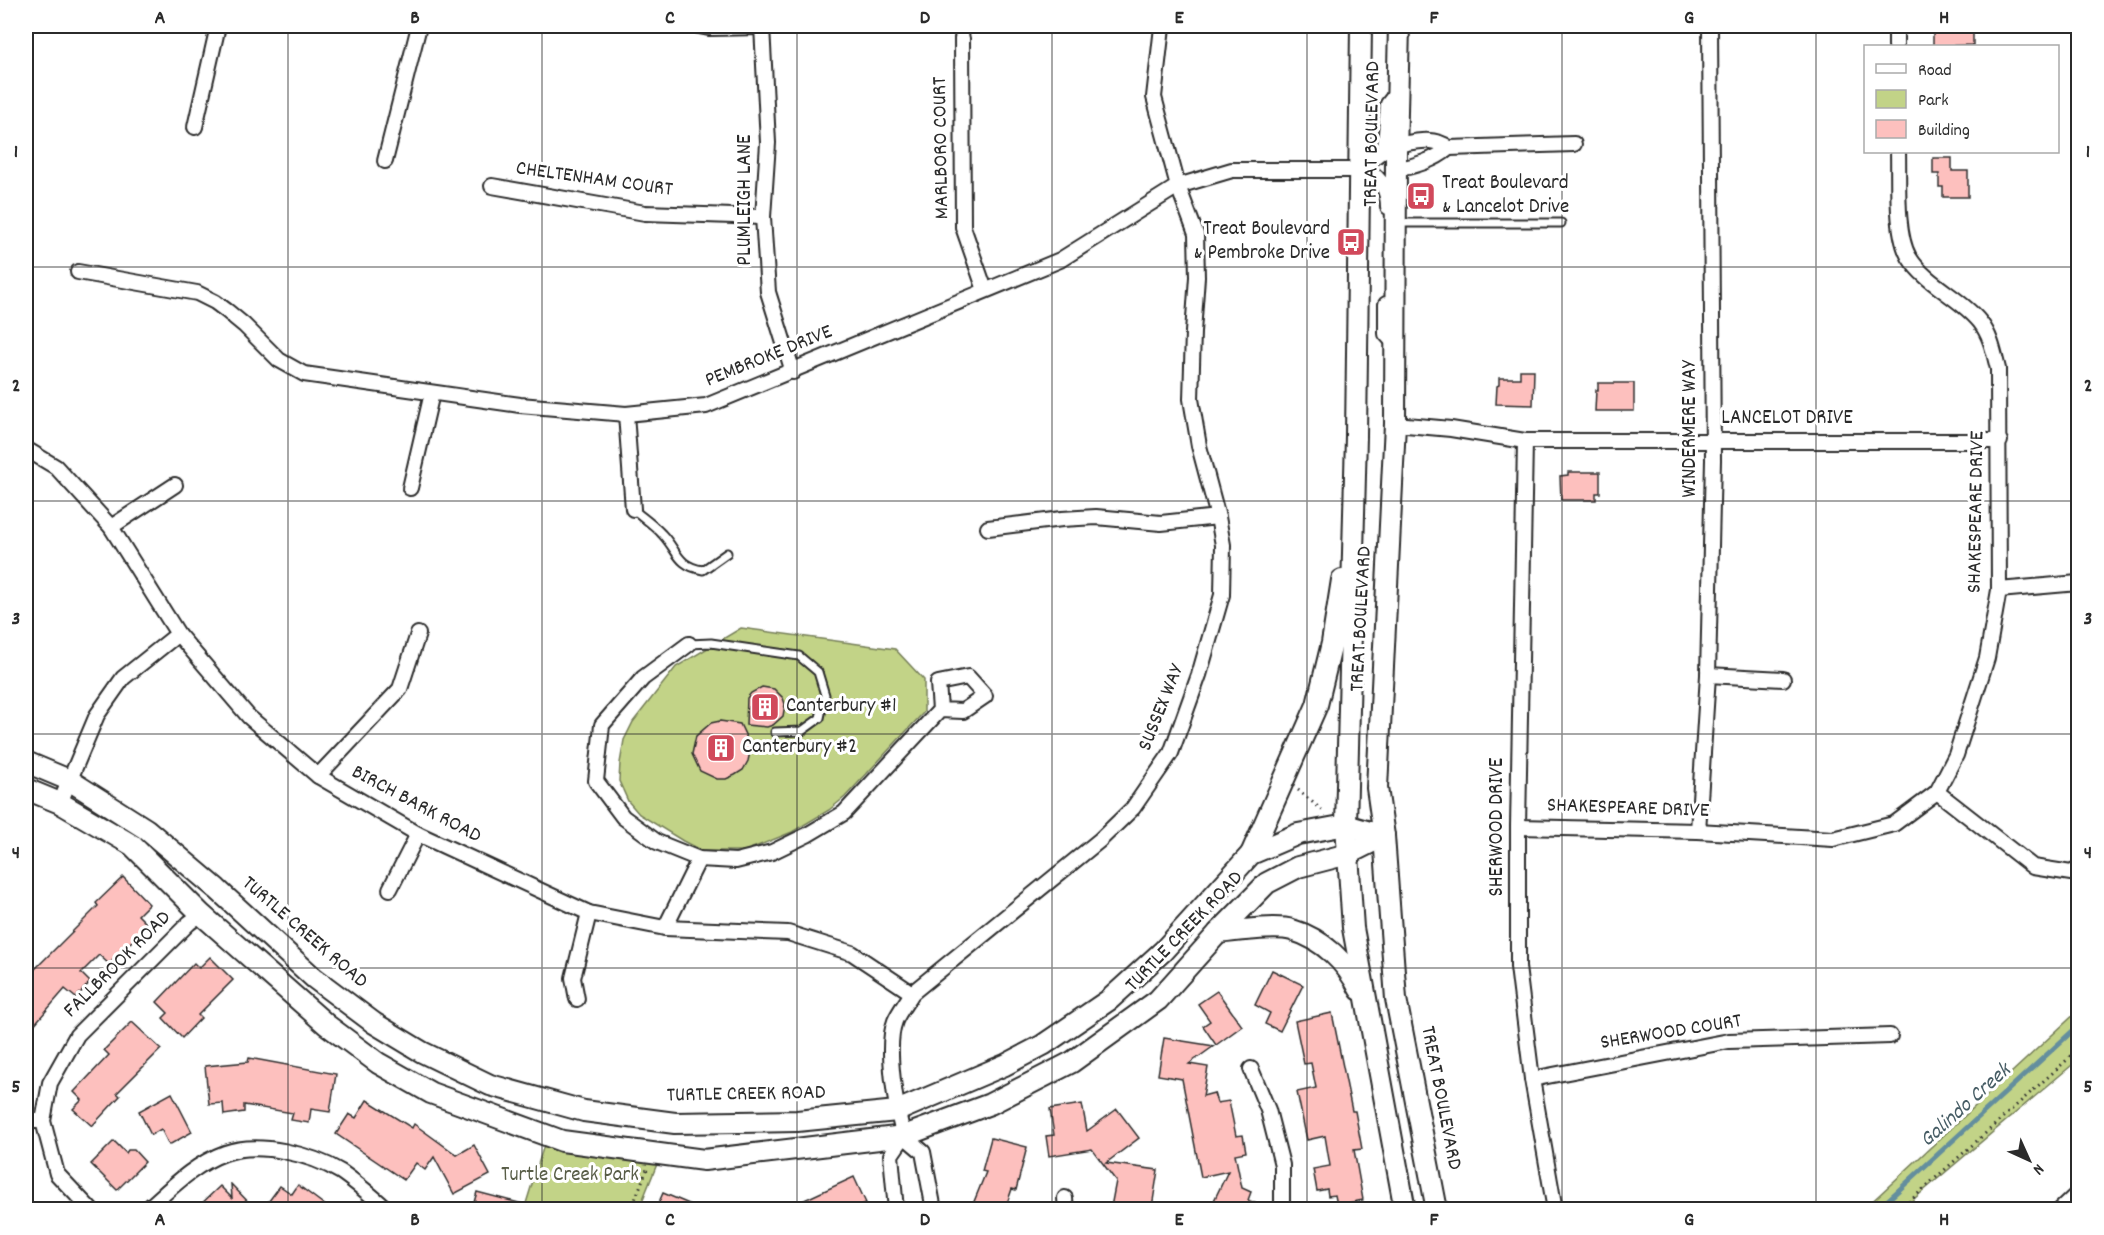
<svg xmlns="http://www.w3.org/2000/svg" width="2104" height="1235" font-family="Dekko,sans-serif">
	<style>
		.green { fill: #c2d387; stroke: #767f59; stroke-width: 1.5 }
		.lines { fill: none; stroke-linecap: round; stroke-linejoin: round }
		.stream { stroke: #638e9e; stroke-width: 5 }
		.building { fill: #fdc0be; stroke: #2b2b2b; stroke-width: 1.5 }
		.lane-casing { stroke: #2b2b2b; stroke-width: 11 }
		.street-casing { stroke: #2b2b2b; stroke-width: 18 }
		.secondary-casing { stroke: #2b2b2b; stroke-width: 24 }
		.path { stroke: #2b2b2b; stroke-width: 3; stroke-dasharray: 1.5 4.5; stroke-linecap: butt }
		.lane { stroke: #fff; stroke-width: 7 }
		.street { stroke: #fff; stroke-width: 14 }
		.secondary { stroke: #fff; stroke-width: 20 }
		.grid { fill: none; stroke: #2b2b2b; stroke-width: 1.5; stroke-opacity: 0.55 }
		.labels { text-anchor: middle; dominant-baseline: central; stroke-width: 6; stroke-linejoin: round; paint-order: stroke }
		.street-label { font-size: 21px; fill: #2b2b2b; stroke: #fff }
		.poi-label { font-size: 21px; fill: #2b2b2b; stroke: #fff; text-anchor: start }
		.park-label { font-size: 21px; fill: #585d47; stroke: #fff }
		.water-label { font-size: 22px; font-style: italic; fill: #475d65; stroke: #fff }
		.neatline { fill: none; stroke: #2b2b2b; stroke-width: 2 }
		.grid-label { font-size: 20px; text-anchor: middle; font-weight: bold; fill: #2b2b2b }
	</style>
	<rect width="100%" height="100%" fill="#fff"/>
	<filter id="ink" filterUnits="userSpaceOnUse"><feTurbulence type="fractalNoise" baseFrequency=".0167" numOctaves="2"/><feDisplacementMap in="SourceGraphic" scale="12" xChannelSelector="R" yChannelSelector="G"/><feConvolveMatrix kernelMatrix="1 2 1 2 8 2 1 2 1" color-interpolation-filters="sRGB"/></filter>
	<g filter="url(#ink)">
		<!-- green -->
		<g class="green">
			<path d="M741,628L895,649L924,680V712L845,797L829,810L792,832L745,851H702L683,841L639,814L628,801L619,781L620,763L624,740L633,722L676,667Z"/>
			<path d="M2078,1011V1060L1902,1209H1864Z"/>
			<path d="M547,1135L661,1154L639,1209L524,1210Z"/>
		</g>
		<g class="lines">
			<!-- stream -->
			<path class="stream" d="M1877,1210L2078,1026"/>
		</g>
		<!-- building -->
		<g class="building">
			<path d="M1933,26H1973V45L1933,46Z"/>
			<path d="M1933,158H1952V171H1968V197H1943V187H1939V174H1933Z"/>
			<path d="M1520,370H1534L1533,405L1496,404L1497,386L1499,385V378H1520Z"/>
			<path d="M1598,383H1634V411H1595L1596,390H1598Z"/>
			<path d="M1568,472H1600V493H1596V500H1561L1560,476L1568,475Z"/>
			<path d="M762,687L774,689L783,698L785,704L783,716L773,725L767,727L746,725L747,698L751,693Z"/>
			<path d="M720,721L740,724L749,743L750,752L748,761L743,770L735,775L726,779H717L700,771L692,754L696,736L711,723Z"/>
			<path d="M123,877L149,904L138,915L148,925L109,964L99,955L81,973L90,982L76,998L65,989L26,1034V978L98,906L96,903Z"/>
			<path d="M210,957L233,980L198,1015L201,1018L182,1038L163,1018L168,1013L157,1002L194,963L199,968Z"/>
			<path d="M1272,970L1303,985L1280,1031L1265,1024L1270,1013L1255,1005Z"/>
			<path d="M1217,991L1242,1026L1216,1045L1203,1026L1210,1021L1198,1004Z"/>
			<path d="M1332,1013L1352,1111H1355L1362,1149L1354,1150L1363,1200L1337,1205L1335,1195L1328,1196L1327,1189L1317,1191L1313,1169L1330,1166L1325,1136L1307,1140L1297,1092L1316,1088L1311,1063L1304,1064L1295,1021Z"/>
			<path d="M132,1022L161,1049L117,1093L120,1096L92,1126L73,1109L82,1100L74,1092L109,1055L104,1050Z"/>
			<path d="M1164,1038L1214,1046L1189,1064L1208,1067L1203,1096L1214,1093L1217,1103L1229,1101L1236,1136L1243,1135L1246,1152L1235,1154L1242,1188L1251,1192L1248,1200L1268,1209H1210L1228,1171L1201,1177L1182,1079L1158,1075Z"/>
			<path d="M249,1058L336,1074L330,1112L311,1109L309,1123L291,1120L293,1113L244,1105V1112L224,1115L223,1103L209,1104L205,1066L248,1062Z"/>
			<path d="M172,1093L192,1132L169,1145L161,1129L151,1135L139,1111Z"/>
			<path d="M367,1100L412,1128L414,1124L457,1155L474,1145L490,1175L454,1194L434,1157L425,1170L416,1163L404,1180L336,1134L349,1114L356,1118Z"/>
			<path d="M1082,1104L1087,1131L1117,1109L1139,1138L1106,1163L1158,1170L1152,1207L1134,1205V1209L1111,1207L1116,1181L1092,1149L1049,1156L1046,1136L1054,1135L1050,1109Z"/>
			<path d="M991,1138L1027,1147L1016,1190L1012,1189L1005,1209H971L986,1172L982,1171Z"/>
			<path d="M114,1141L126,1153L128,1150H134L145,1162L117,1190L91,1164Z"/>
			<path d="M854,1177L866,1203L852,1209H785Z"/>
			<path d="M231,1184L255,1209H196L220,1186L232,1198Z"/>
			<path d="M298,1185L330,1209H263L280,1186L292,1194Z"/>
			<path d="M477,1192L527,1205L526,1209H472Z"/>
			<path d="M663,1193L701,1209H656Z"/>
		</g>
		<g class="lines">
			<!-- lane casing -->
			<g class="lane-casing">
				<g id="lane">
					<path d="M1398,223H1561"/>
					<path d="M633,509C642,517 654,525 662,534C678,551 677,566 703,570L727,553"/>
					<path d="M689,644L711,643L799,656L818,672L825,695L820,718L802,731L775,732"/>
				</g>
			</g>
			<!-- street casing -->
			<g class="street-casing">
				<g id="street">
					<path d="M699,26L709,28L762,27"/>
					<path d="M762,26L768,143L763,217L768,292L793,372"/>
					<path d="M1896,26V46"/>
					<path d="M962,38L963,227L985,290"/>
					<path d="M195,127L218,26"/>
					<path d="M1396,145C1414,142 1433,136 1449,148"/>
					<path d="M385,161L419,26"/>
					<path d="M1360,168L1385,149L1388,104L1395,95"/>
					<path d="M1395,170C1414,166 1434,161 1449,148L1574,144"/>
					<path d="M492,186L645,213L763,217"/>
					<path d="M78,272L197,293L215,302L227,311L244,325L279,360L304,374L520,405L626,414L706,406L1060,260L1178,186L1232,170H1367C1381,178 1388,190 1388,207"/>
					<path d="M1386,304V334L1395,344"/>
					<path d="M626,414L633,509"/>
					<path d="M1395,424L1451,429L1525,441H2000"/>
					<path d="M1525,441L1518,827V967L1532,1079L1555,1210"/>
					<path d="M26,449L56,467L111,527L178,634L249,717L318,776L418,834L589,913L665,928L788,933L852,953L912,993"/>
					<path d="M410,488L432,393"/>
					<path d="M111,527L175,485"/>
					<path d="M988,528L1062,519L1096,517L1161,523L1218,517"/>
					<path d="M1999,590L2078,583"/>
					<path d="M689,644L643,678L602,725L596,781L623,817L657,842L699,859L736,861L772,852L807,835L844,813L940,710L938,683L968,677L985,696L963,711L940,710"/>
					<path d="M1708,675L1783,679"/>
					<path d="M318,776L400,689L418,634"/>
					<path d="M1937,792L2033,867L2071,873L2078,869"/>
					<path d="M60,803L97,715L123,678L178,634"/>
					<path d="M1518,827L1698,831L1833,839L1894,824L1937,792L1956,755L1987,658L1999,590L1998,369C1994,353 1991,336 1980,322C1960,297 1926,285 1909,257C1895,233 1899,179 1898,152"/>
					<path d="M1698,831L1708,675L1713,460L1710,26"/>
					<path d="M390,889L418,834"/>
					<path d="M665,928L699,859"/>
					<path d="M577,999L573,978L589,913"/>
					<path d="M1251,1069L1268,1110L1282,1165V1210"/>
					<path d="M1532,1079L1729,1041L1890,1036"/>
					<path d="M26,1121H43"/>
					<path d="M904,1136C896,1110 885,1047 895,1021C899,1011 907,1002 912,993L1100,840L1133,808L1171,753L1199,675L1222,595L1223,545L1218,517L1199,446L1191,399L1193,332L1197,277L1196,234L1178,186L1154,97L1162,27"/>
					<path d="M1065,1198L1066,1210"/>
					<path d="M91,1210L57,1174L43,1121L50,1083L77,1035L189,923L201,914"/>
					<path d="M146,1210C170,1189 194,1164 225,1153C259,1141 311,1154 341,1172C357,1183 373,1197 388,1210"/>
					<path d="M896,1210L891,1155L904,1136L923,1152L934,1210"/>
					<path d="M2060,1210L2078,1193"/>
				</g>
			</g>
			<!-- secondary casing -->
			<g class="secondary-casing">
				<g id="secondary">
					<path d="M1361,26L1356,436L1346,825L1353,928L1405,1210"/>
					<path d="M1399,26L1396,154L1395,424L1377,788L1384,836L1396,999L1437,1210"/>
					<path d="M26,762L69,780L146,829L217,889L314,978L374,1023L422,1052L490,1085L584,1111L675,1123L797,1121L897,1111L1005,1065L1043,1045L1109,1000L1163,951L1251,854L1298,834L1346,825L1384,836"/>
					<path d="M26,789L60,803L132,845L201,914L327,1025L378,1063L431,1093L562,1141L704,1160L904,1136L990,1104L1072,1062L1158,1000L1218,933L1267,883L1298,867L1348,854L1384,836"/>
					<path d="M1251,854L1317,705L1332,643L1342,580"/>
					<path d="M1218,933C1236,931 1276,925 1292,930C1323,939 1347,963 1360,990"/>
				</g>
			</g>
			<!-- path -->
			<g class="path">
				<path d="M1298,790L1323,811"/>
				<path d="M631,1210L647,1169"/>
				<path d="M1900,1210L2078,1050"/>
			</g>
			<!-- lane -->
			<use href="#lane" class="lane"/>
			<!-- street -->
			<use href="#street" class="street"/>
			<!-- secondary -->
			<use href="#secondary" class="secondary"/>
		</g>
	</g>
	<!-- grid -->
	<path class="grid" d="M288,26V1210M542,26V1210M797,26V1210M1052,26V1210M1307,26V1210M1562,26V1210M1816,26V1210M26,267H2078M26,501H2078M26,734H2078M26,968H2078"/>
	<!-- icons -->
	<defs>
		<g id="bus-square" transform="scale(1.5)"><rect x="-9" y="-9" width="18" height="18" rx="4" fill="#d1495b" stroke="#fff"/><path d="M-5-6H5V4H4V6H2V4H-2V6H-4V4H-5ZM-3.5-4V0h7V-4ZM-3.5 1.2v1.5H-2V1.2ZM2 1.2v1.5H3.5V1.2Z" fill="#fff"/></g>
		<g id="building-square" transform="scale(1.5)"><rect x="-9" y="-9" width="18" height="18" rx="4" fill="#d1495b" stroke="#fff"/><path d="M-4-6H4V6H1V3H-1V6H-4ZM-2.5-4.3h1.7v1.8h-1.7ZM.8-4.3h1.7v1.8H.8ZM-2.5-1h1.7V.8h-1.7ZM.8-1h1.7V.8H.8Z" fill="#fff"/></g>
	</defs>
	<g fill-rule="evenodd">
		<use href="#bus-square" x="1421" y="196"/>
		<use href="#bus-square" x="1351" y="242"/>
		<use href="#building-square" x="765" y="707"/>
		<use href="#building-square" x="721" y="748"/>
	</g>
	<g class="labels">
		<!-- street labels -->
		<g class="street-label">
			<text transform="translate(1373 134) rotate(-89)">TREAT BOULEVARD</text>
			<text transform="translate(942 148) rotate(-91)">MARLBORO COURT</text>
			<text transform="translate(594 180) rotate(8)">CHELTENHAM COURT</text>
			<text transform="translate(746 200) rotate(-90)">PLUMLEIGH LANE</text>
			<text transform="translate(769 357) rotate(-22)">PEMBROKE DRIVE</text>
			<text x="1787" y="419">LANCELOT DRIVE</text>
			<text transform="translate(1691 429) rotate(-90)">WINDERMERE WAY</text>
			<text transform="translate(1977 512) rotate(-89)">SHAKESPEARE DRIVE</text>
			<text transform="translate(1362 619) rotate(-87)">TREAT BOULEVARD</text>
			<text transform="translate(1162 708) rotate(-68)">SUSSEX WAY</text>
			<text transform="translate(416 805) rotate(28)">BIRCH BARK ROAD</text>
			<text transform="translate(1628 809) rotate(2)">SHAKESPEARE DRIVE</text>
			<text transform="translate(1498 827) rotate(-90)">SHERWOOD DRIVE</text>
			<text transform="translate(1185 932) rotate(-46)">TURTLE CREEK ROAD</text>
			<text transform="translate(304 933) rotate(41)">TURTLE CREEK ROAD</text>
			<text transform="translate(118 965) rotate(-45)">FALLBROOK ROAD</text>
			<text transform="translate(1671 1033) rotate(-9)">SHERWOOD COURT</text>
			<text transform="translate(746 1095) rotate(-1)">TURTLE CREEK ROAD</text>
			<text transform="translate(1440 1098) rotate(79)">TREAT BOULEVARD</text>
		</g>
		<!-- poi labels -->
		<g class="poi-label">
			<text x="1442" y="184">Treat Boulevard<tspan x="1442" dy="24">&amp; Lancelot Drive</tspan></text>
			<text x="1330" y="230" text-anchor="end">Treat Boulevard<tspan x="1330" dy="24">&amp; Pembroke Drive</tspan></text>
			<text x="786" y="707">Canterbury #1</text>
			<text x="742" y="748">Canterbury #2</text>
		</g>
		<!-- park labels -->
		<g class="park-label">
			<text x="570" y="1176">Turtle Creek Park</text>
		</g>
		<!-- water labels -->
		<g class="water-label">
			<text transform="translate(1966 1106) rotate(-42)">Galindo Creek</text>
		</g>
	</g>
	<!-- margin -->
	<rect width="2104" height="1235" fill="none" stroke="#fff" stroke-width="66"/>
	<!-- legend -->
	<rect x="1864" y="45" width="195" height="108" fill="#ffffff" stroke="#aaaaaa" stroke-width="1.5"/>
	<rect x="1876" y="64" width="30" height="9" fill="#ffffff" stroke="#aaaaaa" stroke-width="1.5"/>
	<text x="1918" y="75" font-size="18" fill="#2b2b2b">Road</text>
	<rect x="1876" y="90" width="30" height="18" fill="#c2d387" stroke="#aaaaaa" stroke-width="1.5"/>
	<text x="1918" y="105" font-size="18" fill="#2b2b2b">Park</text>
	<rect x="1876" y="120" width="30" height="18" fill="#fdc0be" stroke="#aaaaaa" stroke-width="1.5"/>
	<text x="1918" y="135" font-size="18" fill="#2b2b2b">Building</text>
	<!-- north arrow -->
	<g transform="translate(2029 1160) rotate(135)" stroke="#ffffff" stroke-width="4.5" paint-order="stroke">
	<path d="M0-4.5L10 22L0 15L-10 22Z" fill="#2b2b2b"/>
	<text y="-9" font-size="16" font-weight="bold" text-anchor="middle" fill="#2b2b2b">N</text>
	</g>
	<rect x="33" y="33" width="2038" height="1169" class="neatline"/>
	<g class="grid-label">
		<text x="160" y="23">A</text>
		<text x="415" y="23">B</text>
		<text x="670" y="23">C</text>
		<text x="925" y="23">D</text>
		<text x="1179" y="23">E</text>
		<text x="1434" y="23">F</text>
		<text x="1689" y="23">G</text>
		<text x="1944" y="23">H</text>
		<text x="16" y="157">1</text>
		<text x="2088" y="157">1</text>
		<text x="16" y="391">2</text>
		<text x="2088" y="391">2</text>
		<text x="16" y="624">3</text>
		<text x="2088" y="624">3</text>
		<text x="16" y="858">4</text>
		<text x="2088" y="858">4</text>
		<text x="16" y="1092">5</text>
		<text x="2088" y="1092">5</text>
		<text x="160" y="1225">A</text>
		<text x="415" y="1225">B</text>
		<text x="670" y="1225">C</text>
		<text x="925" y="1225">D</text>
		<text x="1179" y="1225">E</text>
		<text x="1434" y="1225">F</text>
		<text x="1689" y="1225">G</text>
		<text x="1944" y="1225">H</text>
	</g>
</svg>
